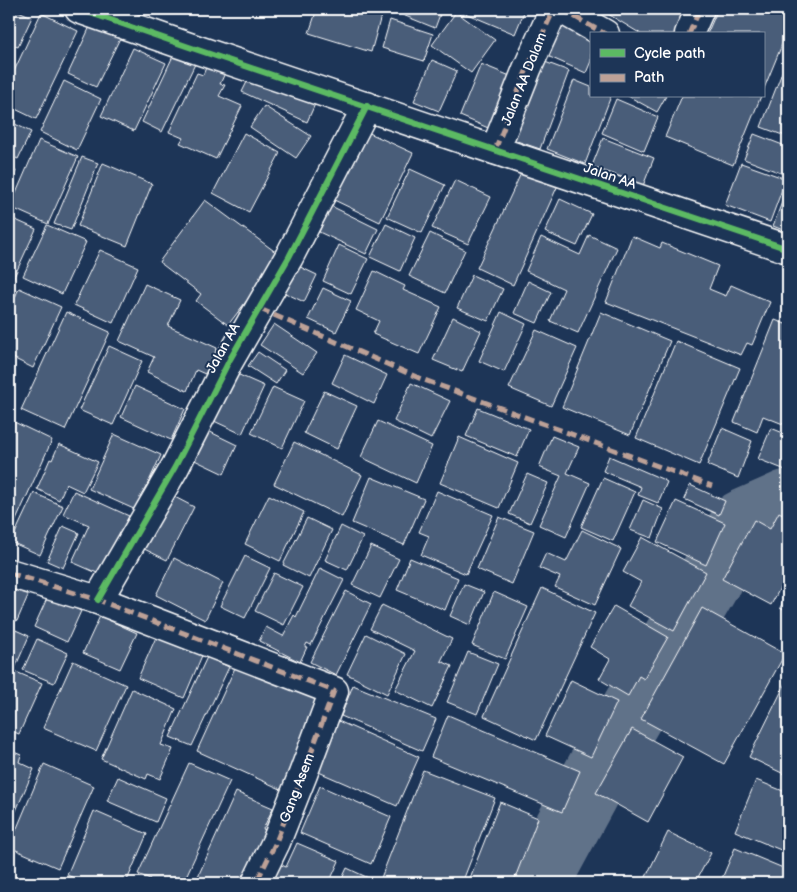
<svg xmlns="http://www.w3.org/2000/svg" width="797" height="892" font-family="'Balsamiq Sans',sans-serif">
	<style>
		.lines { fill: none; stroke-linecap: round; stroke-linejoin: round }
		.river { stroke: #617289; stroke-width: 65 }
		.building { fill: #4a5d79; stroke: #fff }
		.minor-casing { stroke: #fff; stroke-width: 31 }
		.minor { stroke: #1d3557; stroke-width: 28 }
		.quiet { stroke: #bda197; stroke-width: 5; stroke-dasharray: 10 5; stroke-linecap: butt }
		.cycleway-casing { stroke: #1d3557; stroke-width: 9 }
		.cycleway { stroke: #5cba63; stroke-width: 6 }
		.labels { text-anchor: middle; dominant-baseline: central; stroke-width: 4; stroke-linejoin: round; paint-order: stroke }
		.street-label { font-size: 14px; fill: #fff; stroke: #1d3557 }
	</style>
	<rect width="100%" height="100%" fill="#1d3557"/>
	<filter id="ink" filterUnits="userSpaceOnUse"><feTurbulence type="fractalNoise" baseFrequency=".02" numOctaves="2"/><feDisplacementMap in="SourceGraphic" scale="10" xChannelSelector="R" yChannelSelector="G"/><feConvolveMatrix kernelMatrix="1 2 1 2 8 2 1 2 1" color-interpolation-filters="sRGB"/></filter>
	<g filter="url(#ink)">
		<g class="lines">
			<!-- river -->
			<path class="river" d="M537,883L601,765L743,522L788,502"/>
		</g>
		<!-- building -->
		<g class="building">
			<path d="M9,9H14L32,17L18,47L9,43Z"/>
			<path d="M317,9H357L381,16L371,52L309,33Z"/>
			<path d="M394,9H442L435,28L393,11Z"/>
			<path d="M461,9H516L524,12L515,34L460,11Z"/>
			<path d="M611,9H677L692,18L682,34H641L608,14Z"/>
			<path d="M718,9H778L788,13V30L763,91V34H707Z"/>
			<path d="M456,12L495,40L471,73L432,45Z"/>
			<path d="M41,13L78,31L36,119L9,106V82Z"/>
			<path d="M559,19L591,34V61L586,73L543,54Z"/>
			<path d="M93,20L122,34L96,87L68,74Z"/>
			<path d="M390,20L433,34L424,61L382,48Z"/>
			<path d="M133,48L166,63L134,131L101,116Z"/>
			<path d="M174,54L195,64L162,132L142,122Z"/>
			<path d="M788,57V137L761,127Z"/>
			<path d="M537,59L569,71L540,149L508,138Z"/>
			<path d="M432,60L457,71L439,111L414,101Z"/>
			<path d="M481,64L515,78L493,130L460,116Z"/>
			<path d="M207,65L225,73L220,84L225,85L219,96L242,106L216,159L180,143L183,138L169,132L197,73L203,75Z"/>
			<path d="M252,72L315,104L307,122L242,92Z"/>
			<path d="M574,80L591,87V96H611L585,164L547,149Z"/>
			<path d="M64,81L101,99L77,150L40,132Z"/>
			<path d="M628,96H666L657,112Z"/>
			<path d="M682,96H761L733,165L665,137Z"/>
			<path d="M616,99L658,117L644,151L602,133Z"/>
			<path d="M264,106L311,136L296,158L250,127Z"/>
			<path d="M9,121L31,132L18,159L9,155Z"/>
			<path d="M365,131L413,153L380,222L332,199Z"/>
			<path d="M244,133L280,153L249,212L213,193Z"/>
			<path d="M754,134L788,147V169L786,175L744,159Z"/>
			<path d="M603,138L654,158L639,196L588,176Z"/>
			<path d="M39,140L78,157L48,224L10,207Z"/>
			<path d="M82,157L98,163L71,230L54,224Z"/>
			<path d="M103,163L152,184L127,246L78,226Z"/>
			<path d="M741,163L786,179L770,222L725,205Z"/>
			<path d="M9,168L16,171L9,188Z"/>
			<path d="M410,169L445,185L422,233L387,217Z"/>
			<path d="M523,169L558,185L513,285L477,268Z"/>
			<path d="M455,180L491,197L468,244L432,228Z"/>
			<path d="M788,186V232L773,226Z"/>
			<path d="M560,199L592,214L577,246L545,232Z"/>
			<path d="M205,200L281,256L228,325L196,301L201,294L159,262Z"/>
			<path d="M331,206L378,229L366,254L319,232Z"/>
			<path d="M9,217L36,229L13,279L9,277Z"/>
			<path d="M386,224L415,238L400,271L370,257Z"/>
			<path d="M47,225L86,242L62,294L23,276Z"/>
			<path d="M430,233L465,250L445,293L409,276Z"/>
			<path d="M589,235L617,248L578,333L550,321L564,289L526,271L541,237L580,255Z"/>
			<path d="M632,236L660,248L662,243L718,266L709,289L726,296L731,285L770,302L752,345L747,343L741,355L606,302Z"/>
			<path d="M339,245L368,259L351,294L323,281Z"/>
			<path d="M100,250L138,267L113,323L74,305Z"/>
			<path d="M294,264L317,275L304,302L281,291Z"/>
			<path d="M374,271L405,286L403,290L441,307L419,354L373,334L379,321L356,310Z"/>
			<path d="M472,275L503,289L488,321L457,308Z"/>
			<path d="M528,281L551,292L537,323L514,313Z"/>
			<path d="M145,284L180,300L168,326L217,348L205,374L196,370L187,391L147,372L154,357L119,341Z"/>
			<path d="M19,288L61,307L33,368L9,356V311Z"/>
			<path d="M323,288L351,301L336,332L308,319Z"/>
			<path d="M66,312L110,332L65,430L21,410Z"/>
			<path d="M501,312L526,324L504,372L479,361Z"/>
			<path d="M601,312L670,341L630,435L562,407Z"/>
			<path d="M453,317L481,331L462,372L433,360Z"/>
			<path d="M775,320L788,325V426L763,416L757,432L734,422Z"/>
			<path d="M274,324L317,353L303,373L260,345Z"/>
			<path d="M536,330L577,348L551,406L509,388Z"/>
			<path d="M676,341L740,368L699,465L636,438Z"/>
			<path d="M109,346L142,361L113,425L79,410Z"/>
			<path d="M258,352L285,370L276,384L248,366Z"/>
			<path d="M345,355L387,375L374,404L332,383Z"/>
			<path d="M237,374L264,386L242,434L214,421Z"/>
			<path d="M411,383L450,401L431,439L394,421Z"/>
			<path d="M135,386L185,409L171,440L121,417Z"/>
			<path d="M273,387L304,401L282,448L251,433Z"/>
			<path d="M324,391L357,406L337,449L304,433Z"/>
			<path d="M478,408L529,429L517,457L466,436Z"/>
			<path d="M10,420L52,440L9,536V422Z"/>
			<path d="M378,421L432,446L416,483L361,457Z"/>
			<path d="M198,426L237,445L224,474L184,455Z"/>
			<path d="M722,428L752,441L738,478L707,465Z"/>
			<path d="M771,428L788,435V471L758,459Z"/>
			<path d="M114,434L161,455L136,510L89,489Z"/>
			<path d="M552,436L579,447L567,473L590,483L566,537L539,525L561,476L539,467Z"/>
			<path d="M459,437L518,463L499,508L440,483Z"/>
			<path d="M294,442L362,475L342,517L274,484Z"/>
			<path d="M59,444L98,462L83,492L66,484L59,500L37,489L50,459L52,460Z"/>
			<path d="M609,456L662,479L667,482L658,503L638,495L641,487L603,471Z"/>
			<path d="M527,474L548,483L530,523L509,514Z"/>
			<path d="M371,477L424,499L404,545L352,523Z"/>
			<path d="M603,478L635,492L613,541L581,527Z"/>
			<path d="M690,485L725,501L719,515L684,499Z"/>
			<path d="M74,491L129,516L121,533L123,534L104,576L72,562L89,525L63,514Z"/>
			<path d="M437,491L493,515L466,574L421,555L429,536L419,532Z"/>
			<path d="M34,493L63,506L40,555L11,542Z"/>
			<path d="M167,493L194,507L167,560L140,547Z"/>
			<path d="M269,495L304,512L280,561L245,544Z"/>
			<path d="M643,500L663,509L652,538L630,530Z"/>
			<path d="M676,501L725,523L706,565L657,542Z"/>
			<path d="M779,512L788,517V573L771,605L722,579L754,520L770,529Z"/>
			<path d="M499,517L534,531L512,584L477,569Z"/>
			<path d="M307,518L332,530L309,578L283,565Z"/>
			<path d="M63,526L79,533L63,568L47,561Z"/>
			<path d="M341,526L363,537L347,570L325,560Z"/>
			<path d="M582,530L621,549L595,605L555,587L560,577L539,568L546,553L566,562Z"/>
			<path d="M642,537L706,572L674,631L628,606L641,582L623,572Z"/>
			<path d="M371,546L399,559L380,598L352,585Z"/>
			<path d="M245,556L270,568L245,618L220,606Z"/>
			<path d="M174,558L223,583L205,620L156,595Z"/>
			<path d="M410,558L458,578L445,610L397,590Z"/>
			<path d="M320,568L344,580L311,645L307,643L305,647H307L300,662L259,641L266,627L283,636L294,615L296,617Z"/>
			<path d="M274,573L303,587L284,625L255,611Z"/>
			<path d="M9,582L30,591L17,621L9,618Z"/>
			<path d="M464,584L484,592L470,625L450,616Z"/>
			<path d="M542,588L595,613L536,740L484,716Z"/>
			<path d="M346,591L371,604L336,675L310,662Z"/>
			<path d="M788,591V612L780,608Z"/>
			<path d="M494,592L528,607L505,659L472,645Z"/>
			<path d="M48,596L81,611L67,642L34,627Z"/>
			<path d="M382,605L452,639L441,661L452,666L432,708L395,690L415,651L370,629Z"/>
			<path d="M614,606L668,637L644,679L639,676L628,696L599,679L610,659L590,647Z"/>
			<path d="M702,608L785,654L724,764L641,719Z"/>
			<path d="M100,616L137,633L120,669L83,653Z"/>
			<path d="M161,626L206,646L184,698L138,678Z"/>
			<path d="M9,627L29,636L15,668L9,665Z"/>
			<path d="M366,634L406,654L387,694L347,674Z"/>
			<path d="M37,639L68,653L54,683L23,670Z"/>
			<path d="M468,652L498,664L477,714L447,702Z"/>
			<path d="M207,657L229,667L192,746L170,737Z"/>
			<path d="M239,659L326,699L285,791L197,751Z"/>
			<path d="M73,661L126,685L96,751L43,728Z"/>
			<path d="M9,669L42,683L19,734L9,730Z"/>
			<path d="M788,678V776L749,757Z"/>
			<path d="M571,680L617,702L591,757L545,736Z"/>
			<path d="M353,685L436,719L422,751L341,716Z"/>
			<path d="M132,689L176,709L161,745L173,749L160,779L148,774L146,779L101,759Z"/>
			<path d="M448,715L580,771L562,812L431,757Z"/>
			<path d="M336,720L419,757L397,806L314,770Z"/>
			<path d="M632,729L683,757L648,822L596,793Z"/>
			<path d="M9,750L21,755L19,762L34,769L9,827Z"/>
			<path d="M189,763L230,781L183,883H148L150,879L138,874Z"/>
			<path d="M44,764L94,786L58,868L9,847Z"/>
			<path d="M423,770L495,798L462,883H379Z"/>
			<path d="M118,777L166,798L156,822L107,801Z"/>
			<path d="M756,780L788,793V853L735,831Z"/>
			<path d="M320,786L391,817L371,864L300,833Z"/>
			<path d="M236,792L273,808L263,829L275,834L254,879L243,874L239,883H195Z"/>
			<path d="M500,802L538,818L513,883H468Z"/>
			<path d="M94,811L147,834L126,883H80L81,881L67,875Z"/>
			<path d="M668,832L711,853L695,883H643Z"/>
			<path d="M297,843L339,861L329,883H266L275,862L286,867Z"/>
			<path d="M735,848L788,870V883H720Z"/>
			<path d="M347,868L377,882V883H340Z"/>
		</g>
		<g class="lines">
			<!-- minor casing -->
			<g class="minor-casing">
				<g id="minor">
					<path d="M79,9L189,47L788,249"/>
					<path d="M561,9L605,34"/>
					<path d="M689,34L700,9"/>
					<path d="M495,150L527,69L554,9"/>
					<path d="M9,573L98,600L334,691L303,774L276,842L256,883"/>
					<path d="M98,600L175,467L229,361L289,257L367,106"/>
				</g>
			</g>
			<!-- minor -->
			<use href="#minor" class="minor"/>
			<!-- quiet -->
			<g class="quiet">
				<path d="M561,9L605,34"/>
				<path d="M689,34L700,9"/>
				<path d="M495,150L527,69L554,9"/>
				<path d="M260,309L419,378L712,486"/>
				<path d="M9,573L98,600L334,691L303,774L276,842L256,883"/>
			</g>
			<!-- cycleway casing -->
			<g class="cycleway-casing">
				<g id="cycleway">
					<path d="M79,9L189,47L788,249"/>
					<path d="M98,600L175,467L229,361L289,257L367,106"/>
				</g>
			</g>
			<!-- cycleway -->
			<use href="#cycleway" class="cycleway"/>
		</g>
	</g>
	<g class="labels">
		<!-- street labels -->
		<g class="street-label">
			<text transform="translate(524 79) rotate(-68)">Jalan AA Dalam</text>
			<text transform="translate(610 176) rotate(19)">Jalan AA</text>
			<text transform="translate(223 348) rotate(-61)">Jalan AA</text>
			<text transform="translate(297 788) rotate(-69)">Gang Asem</text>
		</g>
	</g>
	<!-- margin -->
	<rect width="797" height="892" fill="none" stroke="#1d3557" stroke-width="30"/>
	<rect x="15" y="15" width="767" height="862" fill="none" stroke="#fff" stroke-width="2" filter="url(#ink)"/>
	<!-- legend -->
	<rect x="590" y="32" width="175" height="65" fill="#1d3557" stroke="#77869a"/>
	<rect x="600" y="49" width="25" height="8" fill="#5cba63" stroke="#77869a"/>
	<text x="634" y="58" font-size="15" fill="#ffffff">Cycle path</text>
	<rect x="600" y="74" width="25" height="8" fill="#bda197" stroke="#77869a"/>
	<text x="634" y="82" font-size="15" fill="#ffffff">Path</text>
</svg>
